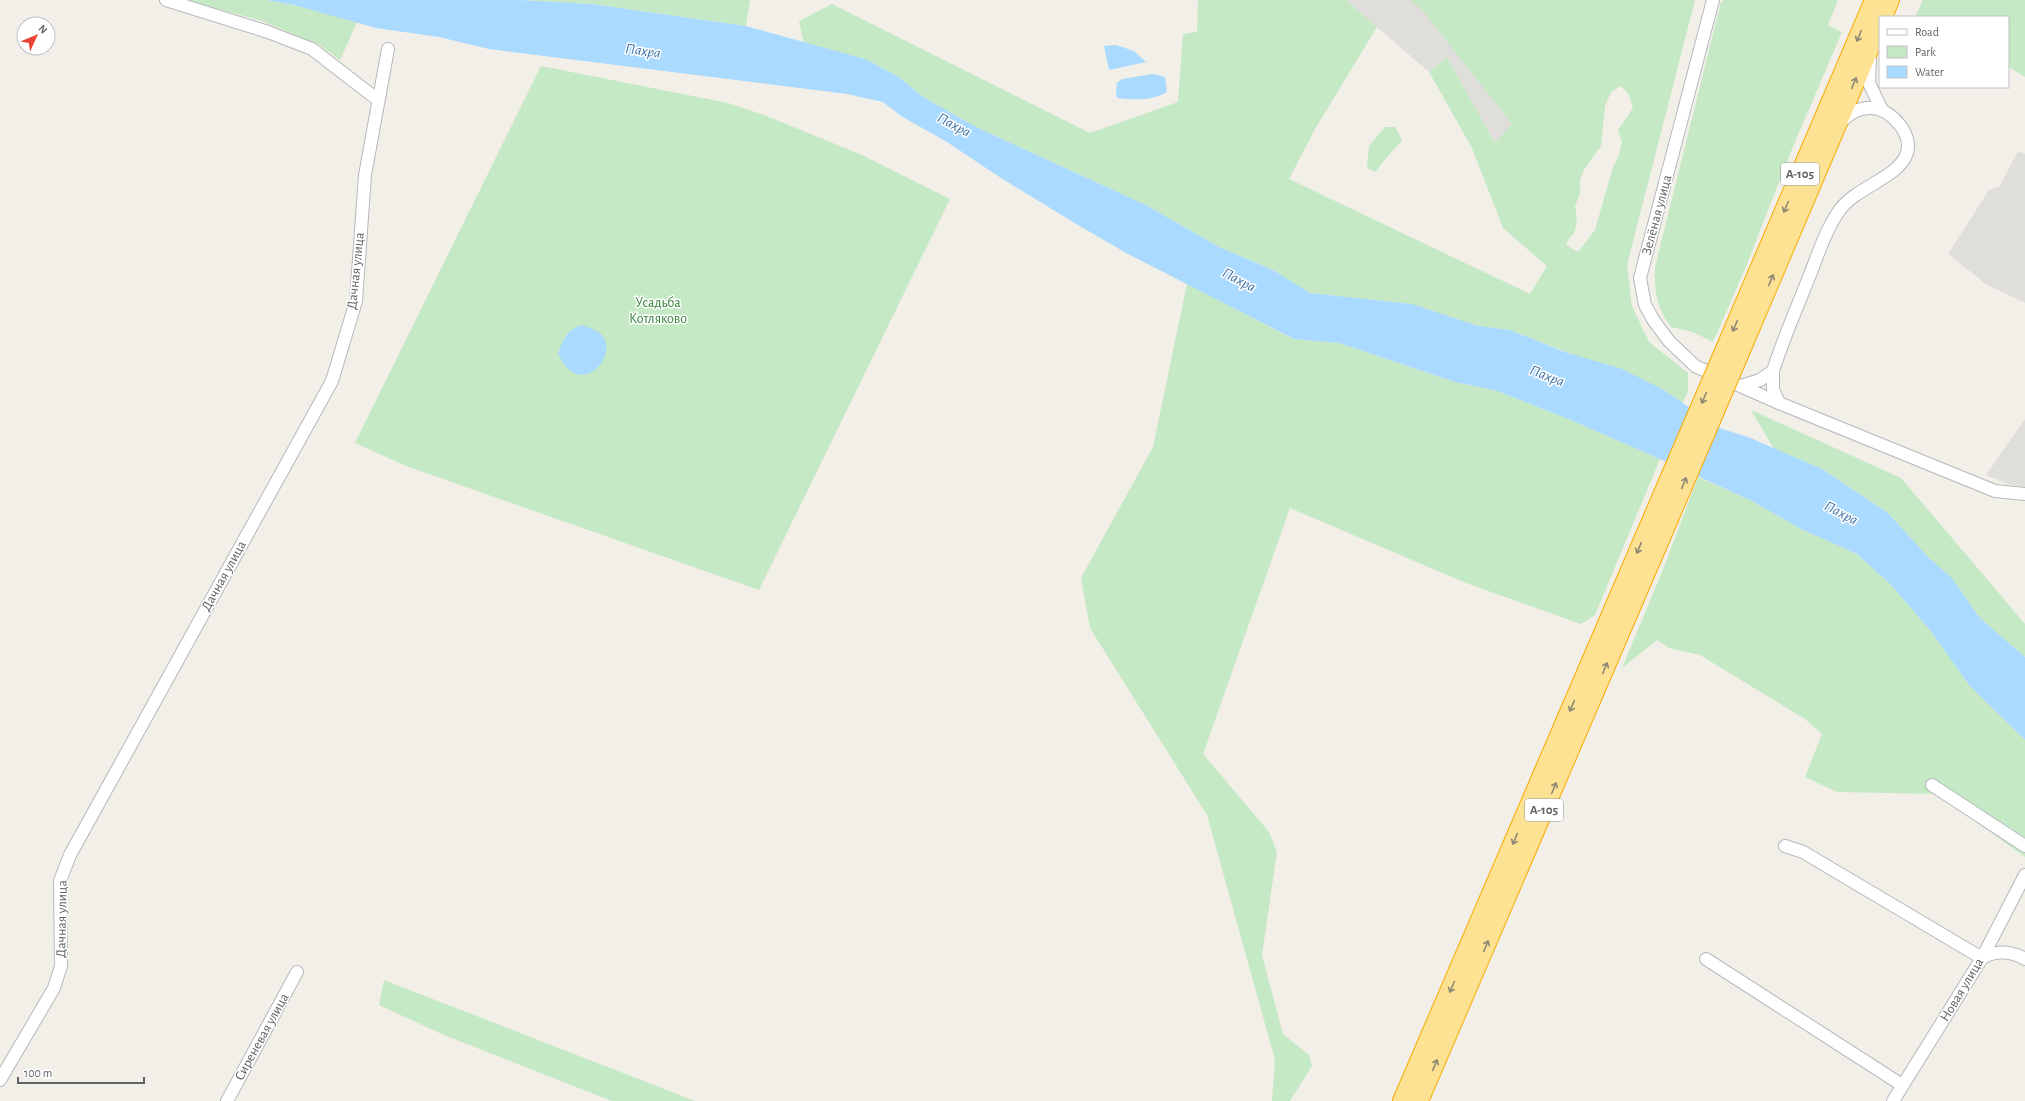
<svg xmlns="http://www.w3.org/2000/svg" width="2025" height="1101" font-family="'Alegreya Sans',sans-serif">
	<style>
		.industrial { fill: #e0deda }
		.green { fill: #c5e8c5; fill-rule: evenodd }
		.water { fill: #aadaff }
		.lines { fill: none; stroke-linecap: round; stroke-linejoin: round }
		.minor-casing { stroke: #b5b8bc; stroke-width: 14 }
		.highway-casing { stroke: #f9ab00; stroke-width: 20 }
		.minor { stroke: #fff; stroke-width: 12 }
		.highway { stroke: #fde293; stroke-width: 18 }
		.highway-bridge-casing { stroke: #f9ab00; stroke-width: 20; stroke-linecap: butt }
		.highway-bridge { stroke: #fde293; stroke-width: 18 }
		.oneway { stroke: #8e8975 }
		.labels { text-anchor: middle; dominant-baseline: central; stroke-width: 3; stroke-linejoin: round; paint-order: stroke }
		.shield { fill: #fff; stroke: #8f9295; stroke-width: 1 }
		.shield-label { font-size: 13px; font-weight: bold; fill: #5f6368 }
		.street-label { font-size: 14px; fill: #5f6368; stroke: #fff }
		.park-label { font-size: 14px; fill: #348238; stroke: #fff }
		.water-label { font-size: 15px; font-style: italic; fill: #4174aa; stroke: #fff }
	</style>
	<rect width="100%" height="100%" fill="#f1efe8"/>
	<!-- industrial -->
	<g class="industrial">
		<path d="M1346,0H1410L1423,10L1512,124L1496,144L1447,57L1429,72Z"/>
		<path d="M2018,151L2025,154V303L1986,284L1948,254L1989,190L2000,186Z"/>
		<path d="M2025,419V487L2008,484L1986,475Z"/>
	</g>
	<!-- green -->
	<g class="green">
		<path d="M185,0H266L294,5L357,22L340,60L320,45L262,21Z"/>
		<path d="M520,0H750L746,26L592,4Z"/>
		<path d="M1198,0H1346L1377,27L1315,129L1289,179L1530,294L1547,266L1503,228L1472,148L1429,72L1447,57L1495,143L1512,124L1423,11L1410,0H1695L1627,265L1632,306L1649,342L1688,373V391L1682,404L1662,389L1510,330L1478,326L1412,304L1310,293L1273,270L1219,247L1146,205L978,128L923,97L899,77L865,59L804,44L799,21L832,4L1090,133L1178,102L1183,34L1197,32ZM1621,86L1629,95L1633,108L1618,130L1622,142L1619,155L1613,167L1595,230L1578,252L1568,246L1566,243L1575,231L1577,218L1575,206L1580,194V180L1585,168L1601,146L1605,106L1611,92Z"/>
		<path d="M1724,0H1838L1828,25L1842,32L1792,149L1745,269L1713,342L1693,332L1671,327C1657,309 1654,290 1655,267L1721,2Z"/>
		<path d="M1923,0H2025V77L2008,67V17H1920L1916,15Z"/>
		<path d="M541,66L728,103L764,115L862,155L950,199L759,590L406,466L355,443Z"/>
		<path d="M1385,127H1395L1402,140C1393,151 1383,160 1376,172L1367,168L1369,146Z"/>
		<path d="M1187,284L1293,339L1339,343L1455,382L1497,391L1566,418L1660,459L1595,615L1581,624L1466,583L1290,508L1203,754L1269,832L1277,852L1262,955L1283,1034L1309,1055L1312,1066L1290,1101H1272L1275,1060L1207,815L1090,628L1081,578L1153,447Z"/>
		<path d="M1751,410L1901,478L2025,624V657L1980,618L1951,577L1929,558L1888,513L1822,469L1774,449Z"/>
		<path d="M1698,477L1752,501L1801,529L1857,554L1890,584L1930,630L1969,685L2025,740V857L1937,794L1837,792L1805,777L1822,734L1805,719L1700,655L1669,648L1657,640L1622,668L1664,567Z"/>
		<path d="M384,980L695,1101H612L444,1035L379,1005Z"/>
	</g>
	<!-- water -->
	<g class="water">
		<path d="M266,0H520L592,4L746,26L865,59L899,77L923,97L978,128L1146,205L1219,247L1273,270L1310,293L1412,304L1478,326L1510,330L1565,352L1622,369L1662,389L1722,429L1748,437L1822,469L1888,513L1929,558L1951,577L1980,618L2025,657V740L1969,685L1930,630L1890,584L1857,554L1801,529L1752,501L1660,459L1566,418L1497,391L1455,382L1339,343L1294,339L1128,254L1078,225L1001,178L947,142L901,116L883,102L847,94L489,49L439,37L376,28L294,5Z"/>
		<path d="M1116,45L1134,51L1146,62L1109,70L1104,46Z"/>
		<path d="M1153,74L1165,77L1167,92C1152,101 1134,100 1117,98L1116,91L1117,83L1122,79Z"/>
		<path d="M582,325C590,328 602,331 605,340C614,363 576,398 558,353C564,338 567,330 582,325Z"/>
	</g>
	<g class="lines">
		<!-- minor casing -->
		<g class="minor-casing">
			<g id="minor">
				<path d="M166,0L268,32L312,49L378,100"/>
				<path d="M1713,0L1640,278L1645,305L1654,321L1669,341L1695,366L1779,403L1995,491L2025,494"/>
				<path d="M1870,58L1869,83L1882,110"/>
				<path d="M1741,386L1760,380L1773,371"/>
				<path d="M1779,403L1773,389V371C1783,339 1797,308 1809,277C1818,255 1825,231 1839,211C1855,187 1899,178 1907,153C1913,134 1891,109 1872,108C1859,107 1848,114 1840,123"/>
				<path d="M1932,785L2025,846"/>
				<path d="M1785,846L1803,852L1982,958C1995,950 2012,951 2025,959"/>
				<path d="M1706,959L1902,1085"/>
				<path d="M0,1080L54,988L61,966L60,881L70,855L332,381L356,301L365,175L388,49"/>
				<path d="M227,1101L297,972"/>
				<path d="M1893,1101L1982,958L2025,875"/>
			</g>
		</g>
		<!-- highway casing -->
		<g class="highway-casing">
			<g id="highway">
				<path d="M1883,17L1890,0"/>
				<path d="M1725,349L1874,0"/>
				<path d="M1739,355L1880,24"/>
				<path d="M1402,1101L1655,512"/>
				<path d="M1419,1101L1669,519"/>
			</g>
		</g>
		<!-- minor -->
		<use href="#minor" class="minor"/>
		<!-- highway -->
		<use href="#highway" class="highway"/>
		<!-- highway-bridge casing -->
		<g class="highway-bridge-casing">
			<g id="highway-bridge">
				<path d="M1655,512L1725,349"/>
				<path d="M1669,519L1739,355"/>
			</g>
		</g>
		<!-- highway-bridge -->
		<use href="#highway-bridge" class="highway-bridge"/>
	</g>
	<!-- one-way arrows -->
	<defs><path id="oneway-shaft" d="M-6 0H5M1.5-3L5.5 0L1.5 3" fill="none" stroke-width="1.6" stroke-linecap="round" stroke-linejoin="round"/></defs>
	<g class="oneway">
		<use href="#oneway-shaft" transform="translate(1859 36) rotate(113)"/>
		<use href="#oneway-shaft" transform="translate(1854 83) rotate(-67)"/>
		<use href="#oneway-shaft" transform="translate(1786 207) rotate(113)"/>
		<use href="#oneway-shaft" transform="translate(1771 280) rotate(-67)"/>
		<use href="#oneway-shaft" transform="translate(1735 326) rotate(113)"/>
		<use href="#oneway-shaft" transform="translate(1704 398) rotate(113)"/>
		<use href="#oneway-shaft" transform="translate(1684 483) rotate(-67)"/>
		<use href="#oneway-shaft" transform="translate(1639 548) rotate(113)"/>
		<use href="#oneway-shaft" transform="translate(1605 668) rotate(-67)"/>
		<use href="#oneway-shaft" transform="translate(1572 706) rotate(113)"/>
		<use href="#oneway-shaft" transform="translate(1554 788) rotate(-67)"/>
		<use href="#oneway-shaft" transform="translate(1515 839) rotate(113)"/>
		<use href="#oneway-shaft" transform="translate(1486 946) rotate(-67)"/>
		<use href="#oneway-shaft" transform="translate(1452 987) rotate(113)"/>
		<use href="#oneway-shaft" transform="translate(1435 1065) rotate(-67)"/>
	</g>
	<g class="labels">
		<!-- shield labels -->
		<g class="shield">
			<rect x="1781" y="163" width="38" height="22" rx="3"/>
			<rect x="1525" y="799" width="38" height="22" rx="3"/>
		</g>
		<g class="shield-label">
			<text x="1800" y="174">А-105</text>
			<text x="1544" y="810">А-105</text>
		</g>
		<!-- street labels -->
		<g class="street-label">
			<text transform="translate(1657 215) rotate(-75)">Зелёная улица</text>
			<text transform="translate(356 271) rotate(-84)">Дачная улица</text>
			<text transform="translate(224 576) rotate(-61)">Дачная улица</text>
			<text transform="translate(62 919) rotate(-89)">Дачная улица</text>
			<text transform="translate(1962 990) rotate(-59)">Новая улица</text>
			<text transform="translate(262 1037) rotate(-61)">Сиреневая улица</text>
		</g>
		<!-- park labels -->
		<g class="park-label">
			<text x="658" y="303">Усадьба<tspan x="658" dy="16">Котляково</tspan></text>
		</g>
		<!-- water labels -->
		<g class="water-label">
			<text transform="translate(643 51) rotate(8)">Пахра</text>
			<text transform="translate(954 125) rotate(28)">Пахра</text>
			<text transform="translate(1239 280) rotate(28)">Пахра</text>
			<text transform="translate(1547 376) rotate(21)">Пахра</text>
			<text transform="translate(1841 513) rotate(27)">Пахра</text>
		</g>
	</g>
	<!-- legend -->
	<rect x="1879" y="16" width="130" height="72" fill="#ffffff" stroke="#bfc1c3"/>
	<rect x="1887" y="29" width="20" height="6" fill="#ffffff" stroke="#bfc1c3"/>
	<text x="1915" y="36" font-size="12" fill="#5f6368">Road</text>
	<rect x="1887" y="46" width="20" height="12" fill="#c5e8c5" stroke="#bfc1c3"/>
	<text x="1915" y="56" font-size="12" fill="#5f6368">Park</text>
	<rect x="1887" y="66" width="20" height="12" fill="#aadaff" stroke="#bfc1c3"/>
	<text x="1915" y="76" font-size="12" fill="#5f6368">Water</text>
	<!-- north arrow -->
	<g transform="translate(36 36) rotate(46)"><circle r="19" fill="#ffffff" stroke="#bfc1c3"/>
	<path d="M0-3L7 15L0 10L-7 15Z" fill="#ea4335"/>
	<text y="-6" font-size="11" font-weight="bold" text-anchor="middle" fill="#5f6368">N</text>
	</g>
	<!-- scale -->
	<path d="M18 1077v6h126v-6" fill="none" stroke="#5f6368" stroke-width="2"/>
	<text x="24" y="1077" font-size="12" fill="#5f6368" stroke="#ffffff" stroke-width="3" paint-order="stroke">100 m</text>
</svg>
